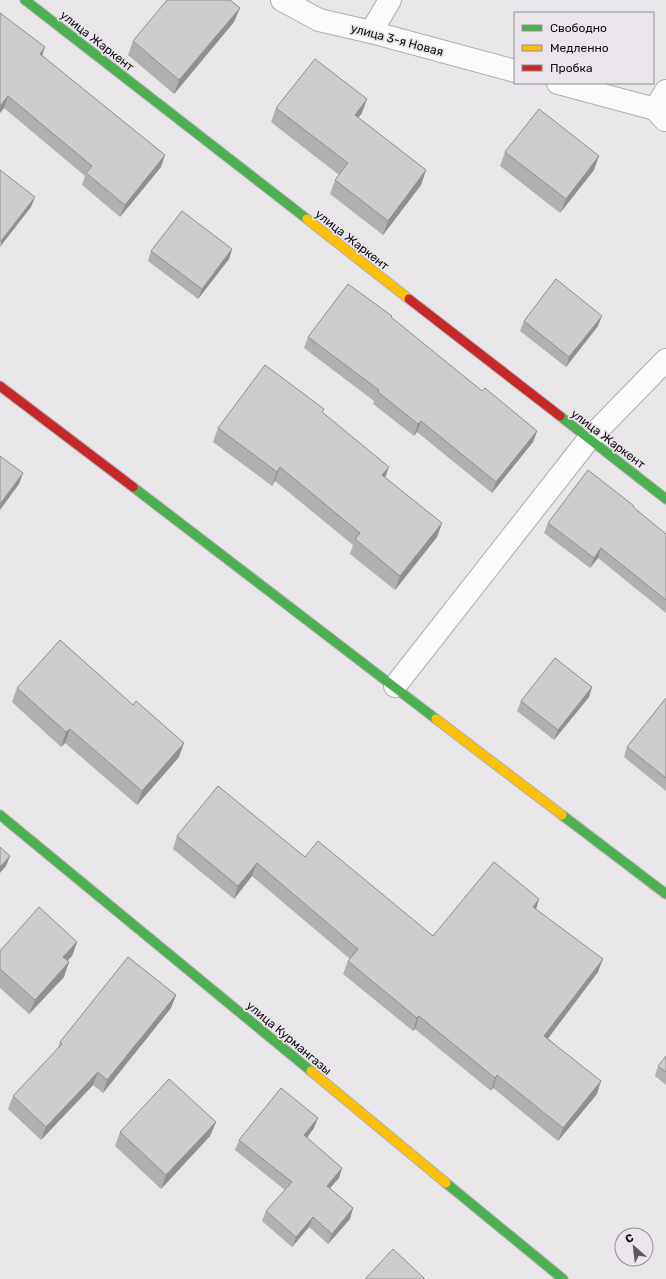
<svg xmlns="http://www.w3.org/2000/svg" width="666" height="1279" font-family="Rubik,sans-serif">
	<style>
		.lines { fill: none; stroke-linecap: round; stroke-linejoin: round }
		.street-casing { stroke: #afadaf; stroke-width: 24 }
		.fast-casing { stroke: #afadaf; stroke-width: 11 }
		.slow-casing { stroke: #afadaf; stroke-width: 11 }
		.jam-casing { stroke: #afadaf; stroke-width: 11 }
		.street { stroke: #fcfbfc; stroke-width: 22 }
		.fast { stroke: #4caf50; stroke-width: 9 }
		.slow { stroke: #ffc107; stroke-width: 9 }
		.jam { stroke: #c62828; stroke-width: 9 }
		.wall { fill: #b1afb2 }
		.shaded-wall { fill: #908f91 }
		.building { fill: #cecccf; stroke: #908f91 }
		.labels { text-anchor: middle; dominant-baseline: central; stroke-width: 3.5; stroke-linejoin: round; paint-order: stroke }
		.street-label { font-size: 12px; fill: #0f0e10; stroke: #e9e5ea }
	</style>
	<rect width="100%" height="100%" fill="#e8e6e9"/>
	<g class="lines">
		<!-- street casing -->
		<g class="street-casing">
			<g id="street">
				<path d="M282,0L319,20L371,32L515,71"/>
				<path d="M371,32L390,0"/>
				<path d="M558,83L666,112"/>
				<path d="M665,120L655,109L666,91"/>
				<path d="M395,686L588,440L666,360"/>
			</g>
		</g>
		<!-- fast casing -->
		<g class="fast-casing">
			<g id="fast">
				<path d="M25,0L307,219"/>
				<path d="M560,416L666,499"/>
				<path d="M133,487L436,719"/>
				<path d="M0,815L311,1071"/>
				<path d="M562,815L666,894"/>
				<path d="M446,1183L563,1279"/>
			</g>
		</g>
		<!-- slow casing -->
		<g class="slow-casing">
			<g id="slow">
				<path d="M307,219L409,299"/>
				<path d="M436,719L562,815"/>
				<path d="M311,1071L446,1183"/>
			</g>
		</g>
		<!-- jam casing -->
		<g class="jam-casing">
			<g id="jam">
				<path d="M409,299L560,416"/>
				<path d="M0,386L133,487"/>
			</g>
		</g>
		<!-- street -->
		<use href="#street" class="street"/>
		<!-- fast -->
		<use href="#fast" class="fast"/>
		<!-- slow -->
		<use href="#slow" class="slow"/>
		<!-- jam -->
		<use href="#jam" class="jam"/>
	</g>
	<!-- wall -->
	<g class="wall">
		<path d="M0,13L42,55L161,167L120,217L82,185L85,176L4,108L0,113Z"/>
		<path d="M234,22L174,94L128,55L133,41Z"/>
		<path d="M276,108L362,113L358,118L426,170L421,185L383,235L330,194L335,180L339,175L271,122Z"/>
		<path d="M505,152L594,170L560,213L500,166Z"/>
		<path d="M232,249L229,259L198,299L148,261L151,251Z"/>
		<path d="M391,318L482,391L537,431L533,442L492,493L417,432L414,436L373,404L374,401L304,348L308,337Z"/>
		<path d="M524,321L598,326L566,367L520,331Z"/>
		<path d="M322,412L385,478L442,523L437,537L395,590L350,554L353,545L275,481L272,486L213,442L218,428Z"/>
		<path d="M633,508L666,534V613L598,558L590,568L544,533L548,523Z"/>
		<path d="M592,687L589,697L554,740L517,711L521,701Z"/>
		<path d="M17,688L179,757L137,805L65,743L61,747L12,702Z"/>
		<path d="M666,698V791L624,757L627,747Z"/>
		<path d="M177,836L305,857L433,936L539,899L536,910L598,972L548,1038L597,1094L558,1141L493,1088L491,1091L415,1029L413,1031L343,974L348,961L350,959L252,876L234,899L173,849Z"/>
		<path d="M77,942L72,956L67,960L64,977L29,1014L0,988V951Z"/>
		<path d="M176,995L171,1008L103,1093L93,1085L41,1140L8,1109L13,1096L57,1050L60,1042Z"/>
		<path d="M666,1056V1085L655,1076L658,1066Z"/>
		<path d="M216,1122L210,1136L161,1189L115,1146L120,1132Z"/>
		<path d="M314,1128L307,1138L342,1168L339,1178L330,1188L353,1208L350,1219L328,1244L309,1227L292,1247L262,1221L266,1211L285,1190L235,1150L239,1140Z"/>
	</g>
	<!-- shaded-wall -->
	<g class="shaded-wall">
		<path d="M240,8L234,22L174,94L179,80Z"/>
		<path d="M45,47L41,59L40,54Z"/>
		<path d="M8,96L4,108L0,113V108L1,105Z"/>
		<path d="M367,99L362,113L349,129L355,115Z"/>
		<path d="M165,155L161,167L120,217L125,205Z"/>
		<path d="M599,156L594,170L560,213L566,199Z"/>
		<path d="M426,170L421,185L383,235L388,221Z"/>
		<path d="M35,197L31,207L0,247L1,241Z"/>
		<path d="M232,249L229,259L198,299L202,289Z"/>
		<path d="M602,316L598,326L566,367L569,357Z"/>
		<path d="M421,421L417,432L414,436L418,424Z"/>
		<path d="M537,431L533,442L492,493L496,482Z"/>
		<path d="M280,467L275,481L272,486L277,472Z"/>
		<path d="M389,467L384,481L382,475Z"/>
		<path d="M23,473L19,484L0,510V504Z"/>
		<path d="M442,523L437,537L395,590L400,576Z"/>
		<path d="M601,548L598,558L590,568L594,558Z"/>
		<path d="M592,687L589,697L554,740L558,730Z"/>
		<path d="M70,729L65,743L61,747L66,732Z"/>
		<path d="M184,743L179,757L137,805L142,791Z"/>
		<path d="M10,856L6,866L0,873V867Z"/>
		<path d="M257,863L252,876L234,899L238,886Z"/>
		<path d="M539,899L535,912L533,907Z"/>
		<path d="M77,942L72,956L58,971L63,957Z"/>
		<path d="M603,959L598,972L540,1049L544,1036Z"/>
		<path d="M69,962L64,977L29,1014L35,1000Z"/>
		<path d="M176,995L171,1008L103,1093L107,1080Z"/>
		<path d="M419,1016L415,1029L413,1031L417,1018Z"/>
		<path d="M98,1072L93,1085L41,1140L46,1127Z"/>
		<path d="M497,1075L493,1088L491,1091L495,1078Z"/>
		<path d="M601,1081L597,1094L558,1141L563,1128Z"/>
		<path d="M318,1118L314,1128L301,1145L304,1135Z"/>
		<path d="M216,1122L210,1136L161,1189L166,1175Z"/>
		<path d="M342,1168L339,1178L323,1196L327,1186Z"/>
		<path d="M353,1208L350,1219L328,1244L332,1234Z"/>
		<path d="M313,1217L309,1227L292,1247L296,1237Z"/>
	</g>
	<!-- building -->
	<g class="building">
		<path d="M167,0H230L240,8L179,80L133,41Z"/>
		<path d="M0,13L45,47L40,54L165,155L125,205L86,173L92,166L8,96L1,105L0,104Z"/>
		<path d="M315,59L367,99L355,115L426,170L388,221L335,180L348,163L276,108Z"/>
		<path d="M539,109L599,156L566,199L505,152Z"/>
		<path d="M0,170L35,197L1,241H0Z"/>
		<path d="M182,211L232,249L202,289L151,251Z"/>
		<path d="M556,279L602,316L569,357L524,321Z"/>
		<path d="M348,284L392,316L391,317L482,391L485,388L537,431L496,482L421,421L418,424L378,392L379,390L308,337Z"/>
		<path d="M265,365L324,409L322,412L389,467L382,475L442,523L400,576L355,539L360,533L280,467L277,472L218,428Z"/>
		<path d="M0,456L23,473L0,504Z"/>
		<path d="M588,470L634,506L633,507L666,534V600L601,548L594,558L548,523Z"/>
		<path d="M60,640L133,705L136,701L184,743L142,791L70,729L66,732L17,688Z"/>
		<path d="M555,658L592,687L558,730L521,701Z"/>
		<path d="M666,698V778L627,747Z"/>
		<path d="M218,786L305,857L318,841L433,936L494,862L539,899L533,907L603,959L544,1036L601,1081L563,1128L497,1075L495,1078L419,1016L417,1018L348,961L358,949L257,863L238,886L177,836Z"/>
		<path d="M0,847L10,856L0,867Z"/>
		<path d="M39,907L77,942L63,957L69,962L35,1000L0,969V951Z"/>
		<path d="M128,957L176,995L107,1080L98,1072L46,1127L13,1096L62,1044L60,1042Z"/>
		<path d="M666,1056V1072L658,1066Z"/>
		<path d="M169,1079L216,1122L166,1175L120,1132Z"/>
		<path d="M281,1088L318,1118L304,1135L342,1168L327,1186L353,1208L332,1234L313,1217L296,1237L266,1211L292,1182L239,1140Z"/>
		<path d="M393,1249L425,1279H365Z"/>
	</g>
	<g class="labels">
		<!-- street labels -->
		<g class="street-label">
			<text transform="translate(397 40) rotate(15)">улица 3-я Новая</text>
			<text transform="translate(97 41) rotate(38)">улица Жаркент</text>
			<text transform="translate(352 240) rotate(38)">улица Жаркент</text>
			<text transform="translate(608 439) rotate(37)">улица Жаркент</text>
			<text transform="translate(289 1038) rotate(40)">улица Курмангазы</text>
		</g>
	</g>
	<!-- legend -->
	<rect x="514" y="12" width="140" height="72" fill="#e9e5ea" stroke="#928f93"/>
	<rect x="522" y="25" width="20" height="6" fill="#4caf50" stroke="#928f93"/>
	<text x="550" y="32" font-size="12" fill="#0f0e10">Свободно</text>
	<rect x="522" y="45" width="20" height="6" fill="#ffc107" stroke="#928f93"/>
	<text x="550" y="52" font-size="12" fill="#0f0e10">Медленно</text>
	<rect x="522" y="65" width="20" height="6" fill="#c62828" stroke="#928f93"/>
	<text x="550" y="72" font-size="12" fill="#0f0e10">Пробка</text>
	<!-- north arrow -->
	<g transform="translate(634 1247) rotate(332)"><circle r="19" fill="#e9e5ea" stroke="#928f93"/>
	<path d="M0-3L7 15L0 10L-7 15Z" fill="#5b5a5c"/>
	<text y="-6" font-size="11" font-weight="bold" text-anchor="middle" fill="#0f0e10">С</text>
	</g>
</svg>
